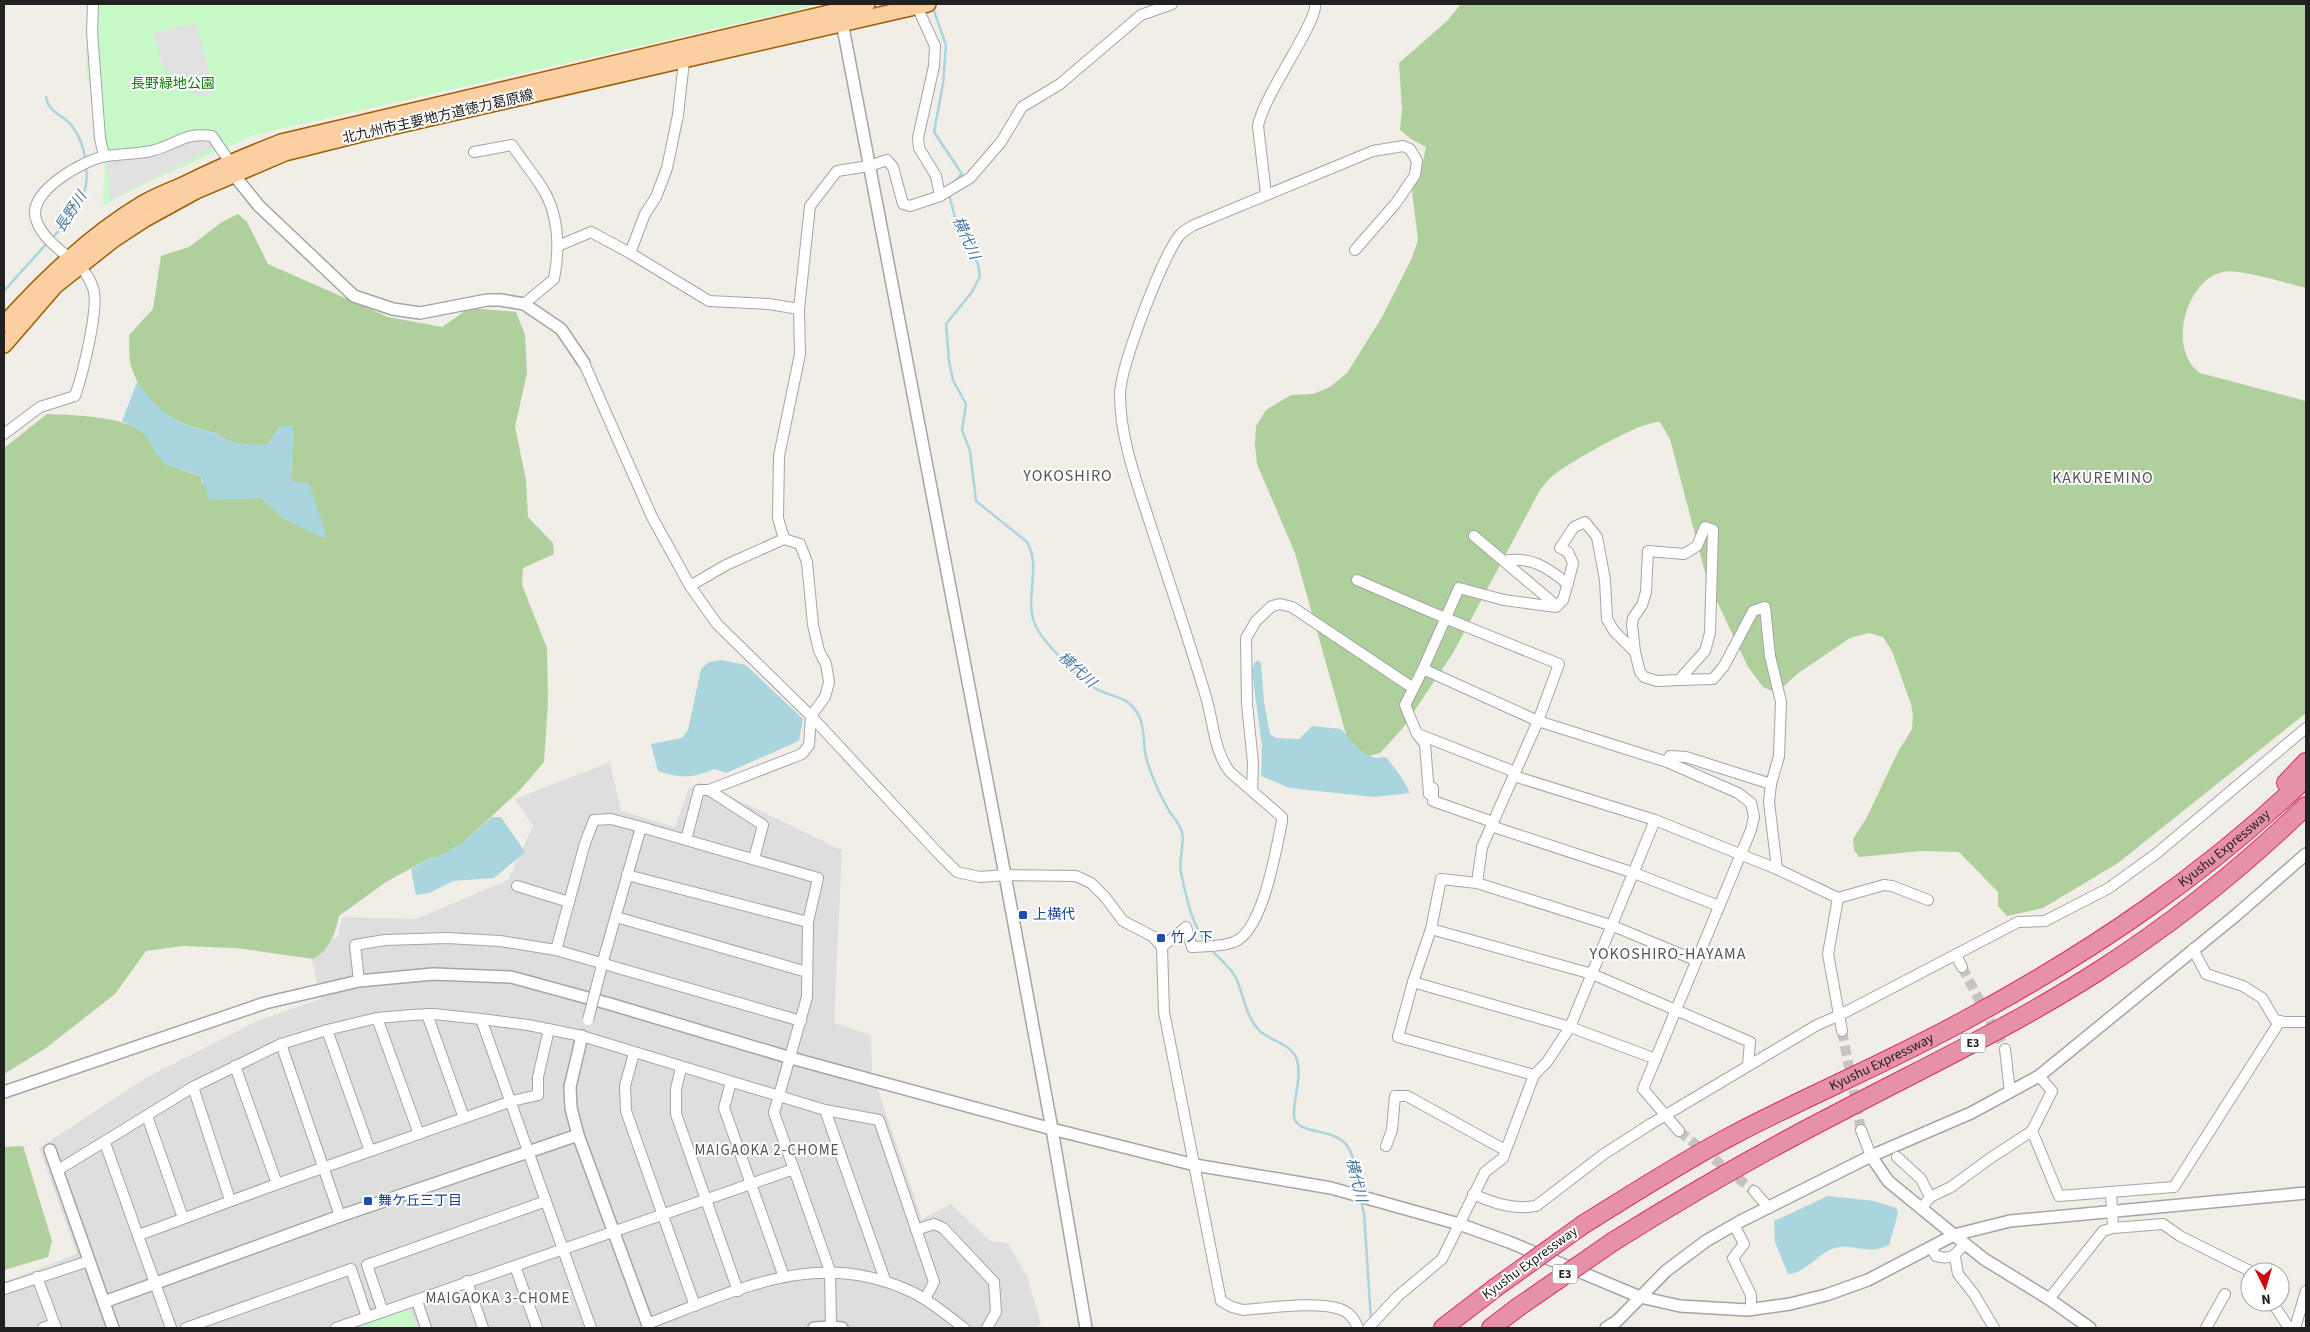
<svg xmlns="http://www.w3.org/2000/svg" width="2310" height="1332" font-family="'Source Sans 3','Noto Sans JP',sans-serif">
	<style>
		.residential { fill: #dfdede }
		.forest { fill: #afcf9d }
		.park { fill: #c6f9c7 }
		.parking { fill: #e1e1e1 }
		.water { fill: #a9d5de }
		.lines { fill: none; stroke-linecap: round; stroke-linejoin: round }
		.stream { stroke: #a9d5de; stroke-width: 2.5 }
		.minor-tunnel { stroke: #c7c4bf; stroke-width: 10; stroke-dasharray: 10 5; stroke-linecap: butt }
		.minor-casing { stroke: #a5a5a5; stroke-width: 12 }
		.tertiary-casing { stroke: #a5a5a5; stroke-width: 14 }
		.primary-casing { stroke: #9b5f02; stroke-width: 18 }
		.motorway-casing { stroke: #d92a70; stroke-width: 20 }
		.minor { stroke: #fff; stroke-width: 10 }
		.tertiary { stroke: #fff; stroke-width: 11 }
		.primary { stroke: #fbcfa2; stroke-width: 15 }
		.motorway { stroke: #e691a6; stroke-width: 18 }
		.minor-bridge-casing { stroke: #a5a5a5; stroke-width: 12; stroke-linecap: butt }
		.motorway-bridge-casing { stroke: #d92a70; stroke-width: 20; stroke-linecap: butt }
		.minor-bridge { stroke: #fff; stroke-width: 10 }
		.motorway-bridge { stroke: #e691a6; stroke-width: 18 }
		.transit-dot { fill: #1a4fb4; stroke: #fff; stroke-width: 2 }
		.labels { text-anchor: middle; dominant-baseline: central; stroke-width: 4; stroke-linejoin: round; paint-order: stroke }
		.shield { fill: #fff; stroke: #646464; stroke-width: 1 }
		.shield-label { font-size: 12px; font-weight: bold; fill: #212121 }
		.park-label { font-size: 14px; fill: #0d8010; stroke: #fff }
		.street-label { font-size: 14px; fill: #212121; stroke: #fff }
		.transit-label { font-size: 14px; fill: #164399; stroke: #fff; text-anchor: start }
		.water-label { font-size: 15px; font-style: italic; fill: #4778a0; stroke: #fff }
		.neighbourhood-label { font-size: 15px; letter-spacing: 1px; fill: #545454; stroke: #fff }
		.quarter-label { font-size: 16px; letter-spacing: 1px; fill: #545454; stroke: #fff }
	</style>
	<rect width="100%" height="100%" fill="#f1ede7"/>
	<!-- residential -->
	<path class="residential" d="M610,762L621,811L675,827L688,790L700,782L842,850L834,1023L871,1035L872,1073L922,1219L951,1204L990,1241L1008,1243L1027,1276L1041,1323L1036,1328H4V1282L77,1254L39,1148L146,1078L257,1021L321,999L308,944L338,937L342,917L416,919L508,880L533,826L515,799Z"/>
	<!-- forest -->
	<g class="forest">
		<path d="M1461,4H2306V288C2289,284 2238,268 2223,272C2185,280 2167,350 2200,373L2306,401V713L2118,863L2043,908L2007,916L1998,906V892L1959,852L1921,851L1859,857L1854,850L1853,839L1866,819L1898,752L1912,729L1913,716L1911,704L1892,651L1883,637L1869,633L1850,638L1797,674L1781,689L1772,691L1763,687L1748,667L1707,580L1670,439L1660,422C1642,420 1573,461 1556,473C1550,477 1545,484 1540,490L1453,653L1403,728L1380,753L1369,756H1360L1351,752L1295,553L1257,464L1255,445L1256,426L1266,410L1291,395L1313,394L1330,387L1347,373L1382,317L1412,258L1418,240L1412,191L1421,172L1426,147L1411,139L1400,130L1402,108L1399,63L1447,21Z"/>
		<path d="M238,214L247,222L268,264L388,317L442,327L469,308L516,312L525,335L527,373L515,427L526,480L528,517L553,543L554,554L523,568L522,585L547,648L548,703L544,762L520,790L464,842L439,857L430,858L386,882L339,916C336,932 329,951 313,959L236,948L183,946L146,951L115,994L46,1048L4,1074V448L47,414C73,415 126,416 145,434C152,440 153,450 159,456C170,467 186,472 201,476L202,482L243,499L260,497L286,520L291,481L293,426H280L267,445C253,446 226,444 217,433C178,427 143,406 131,366C128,356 130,345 129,335L153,309L161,256L189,247L222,222Z"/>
		<path d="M23,1146L52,1241L48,1257L4,1270V1147Z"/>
	</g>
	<!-- park -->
	<g class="park">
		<path d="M88,4H821L254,135L153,180L103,205L106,143L86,71Z"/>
		<path d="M410,1309L418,1328H356Z"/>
	</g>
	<!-- parking -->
	<g class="parking">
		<path d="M196,23L215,93L200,97L164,70L153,33Z"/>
		<path d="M197,136L210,141L216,147L110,200L107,159Z"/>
	</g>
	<!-- water -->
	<g class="water">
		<path d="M137,382C160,413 178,427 217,433C226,444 253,446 267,445L280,426H293L291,481L309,483L326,534V539L286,520L260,497L243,499L210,500L201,476L164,464L144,433L122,421Z"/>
		<path d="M721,660L746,665L803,719L799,741L726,773L714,769C691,779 681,778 658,771L651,744L682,738L688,730L701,669L709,662Z"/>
		<path d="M1258,660L1261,663L1264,702L1270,734L1276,738L1299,739L1312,726L1341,729C1354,743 1365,762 1386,757C1395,769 1404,779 1410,793L1374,797L1290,788L1261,776L1262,746L1252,672L1254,663Z"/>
		<path d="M492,817H501L525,852L494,878L453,881L429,893L416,895L411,869L431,858L439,857L464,842Z"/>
		<path d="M1828,1196L1874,1201L1896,1208L1898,1213L1889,1245C1869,1255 1858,1245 1839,1247C1819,1250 1808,1273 1788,1274L1775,1242L1774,1221Z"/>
	</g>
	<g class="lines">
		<!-- stream -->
		<g class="stream">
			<path d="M933,8L946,45L943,84L934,132L962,174L951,185"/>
			<path d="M46,97C49,114 63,114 72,126C79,135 84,150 86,161"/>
			<path d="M949,194L957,225L978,264L980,276L972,292L946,324L949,361L953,380L966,404L962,430L970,451L976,501L1027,542C1043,569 1021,603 1038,630C1047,646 1078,676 1093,687C1110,698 1128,694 1139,716C1145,727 1143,744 1146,757C1151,775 1159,793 1168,809C1172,816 1180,824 1182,832C1185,845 1178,860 1181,873C1187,898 1190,921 1206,942"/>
			<path d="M52,238C72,218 91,197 86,166"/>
			<path d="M4,291L48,242"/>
			<path d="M1211,949C1219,959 1230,966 1236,978C1244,995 1245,1016 1259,1030C1270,1042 1291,1042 1297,1060C1303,1078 1290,1110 1295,1120C1302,1135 1337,1128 1348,1147C1356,1160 1356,1177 1358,1191"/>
			<path d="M1361,1201L1364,1213L1371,1320"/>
		</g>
		<!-- minor-tunnel -->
		<g class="minor-tunnel">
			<path d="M1962,967L2005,1049"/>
			<path d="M1842,1031L1861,1130"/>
			<path d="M1679,1131L1754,1191"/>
		</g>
		<!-- minor casing -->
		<g class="minor-casing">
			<g id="minor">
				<path d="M93,4L92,32L100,138L104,156"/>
				<path d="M920,13L935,46L934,66L918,138L919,148L936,176L940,196"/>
				<path d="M474,152L512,145C521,159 532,172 541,186C559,212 560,248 554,279L524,304"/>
				<path d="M1266,194L1258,126C1263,96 1319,20 1315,4"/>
				<path d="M558,246L591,232L630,253L709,301L769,304L799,309"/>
				<path d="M630,253L645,214L656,197L667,168L678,115L684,61"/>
				<path d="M584,363L652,517L690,586L717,624L811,716L938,853L957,872L980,877L1005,875L1076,876L1091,883L1105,897L1123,921L1152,936L1162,947L1164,1012L1221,1301L1232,1307L1243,1310C1270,1308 1316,1301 1340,1309C1349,1312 1355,1320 1358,1328"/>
				<path d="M4,434L40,407L75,396C82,376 100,307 93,288C91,281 85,271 79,266C65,253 42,240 36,219C27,192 83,160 106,156C121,154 136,154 151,151C177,145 182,132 212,136L230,162L232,169"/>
				<path d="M1474,536L1557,606"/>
				<path d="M784,539L778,518L779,456L800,354L799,309L810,206L837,171L869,166L887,160L893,167L903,204L910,206L940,196L970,178L1001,142L1022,107L1060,84L1141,15L1172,4"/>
				<path d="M1504,561C1531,556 1547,567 1568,584"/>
				<path d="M1357,580L1445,618L1559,664L1538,721L1482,847L1477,883"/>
				<path d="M1635,652L1632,625L1633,618L1642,605L1646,592L1648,551L1684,554L1697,546L1705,527L1713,530L1710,633L1705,651L1679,680L1713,679L1724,666L1753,611L1765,607L1770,656L1781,702L1779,756L1771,784L1769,802L1777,869L1838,898L1828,954L1842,1031"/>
				<path d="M1423,669L1459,588L1504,600L1556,607L1563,600L1570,575L1573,563L1568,552L1560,548L1574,527L1585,522L1597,537L1605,580L1607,619L1614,631L1635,652L1640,672L1644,677L1657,681L1679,680"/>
				<path d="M1418,734L1515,772"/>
				<path d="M1667,762L1670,756L1686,757L1771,784"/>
				<path d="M1514,776L1655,820L1777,869"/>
				<path d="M1433,788V801L1493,822"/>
				<path d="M709,790L763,825L754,859"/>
				<path d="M1252,790L1253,763L1247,704L1246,638L1256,621L1272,606L1280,604L1292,607L1413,688"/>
				<path d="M1429,794L1425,744L1417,734L1405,705L1423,669L1538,721L1667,762L1738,793L1751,803L1754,817L1751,830L1643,1089L1679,1131"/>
				<path d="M1491,826L1634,873L1719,906"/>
				<path d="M686,840L699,790H709L802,754L809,745L811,716L825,697L829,682L826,664L819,651L813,625L807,562L800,544L784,539L726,565L690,586"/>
				<path d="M627,875L808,922"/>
				<path d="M517,886L569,902"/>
				<path d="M1838,898L1884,885L1892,886L1928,900"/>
				<path d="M616,917L807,972"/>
				<path d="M1431,929L1592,974L1750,1042L1748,1065"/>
				<path d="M1162,947L1186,927L1192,947C1206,946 1222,947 1234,942C1263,931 1276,850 1282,821V817L1230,772C1214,752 1213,720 1206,697C1188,637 1168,579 1149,520C1136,480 1120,437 1120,395C1120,367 1162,258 1179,236C1183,231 1189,228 1194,225L1373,151L1403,146L1410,149L1417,161L1415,175L1396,203L1355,250"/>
				<path d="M2193,949L2206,974L2243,986L2262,998L2275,1020L2284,1022H2306"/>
				<path d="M556,950L585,843L594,820L611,819L641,827L818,878L808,922L807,997L774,1113L830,1271L831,1327"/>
				<path d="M1956,955L1962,967"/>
				<path d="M601,968L641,827"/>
				<path d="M359,981L355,945L385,940L447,938L500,941L556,950L801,1021"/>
				<path d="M1413,982L1570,1027L1656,1059"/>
				<path d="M427,1014L464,1118"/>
				<path d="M377,1018L419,1134"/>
				<path d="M481,1019L591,1328"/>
				<path d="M327,1030L370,1151"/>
				<path d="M281,1044L340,1216"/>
				<path d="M2005,1049L2010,1092"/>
				<path d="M634,1053L625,1086L626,1111L695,1306"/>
				<path d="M235,1066L277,1184"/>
				<path d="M681,1068L676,1089V1114L738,1291"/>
				<path d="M1534,1075L1398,1037L1413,982L1431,929L1441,879L1477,883L1613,926L1695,960"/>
				<path d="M2039,1076L2052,1091L2032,1131L2059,1196L2174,1187L2280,1021"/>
				<path d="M731,1082L724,1108L784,1277"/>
				<path d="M193,1087L230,1200"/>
				<path d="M825,1110L885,1280"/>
				<path d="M147,1116L183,1218"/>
				<path d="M1861,1130L1871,1156"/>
				<path d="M105,1143L171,1328"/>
				<path d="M1386,1146L1392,1130L1395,1096H1407L1505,1150"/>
				<path d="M1897,1157L1921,1179L1930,1197"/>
				<path d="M58,1170L193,1087L281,1044L327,1030L377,1018L412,1015L434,1014L481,1019L528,1025L582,1036L825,1110L879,1120L934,1282L925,1299"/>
				<path d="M1754,1191L1769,1208"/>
				<path d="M2111,1192L2113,1228"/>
				<path d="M1473,1194C1493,1203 1513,1210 1536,1206L1604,1154L1649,1125L1817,1025L1840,1015L2018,922L2045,921L2109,888L2157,853L2306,728"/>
				<path d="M1921,1209L1930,1197L1951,1187L1989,1159L2032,1131"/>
				<path d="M1734,1225L1744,1244L1733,1258L1751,1295V1310"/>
				<path d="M916,1230L934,1224L943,1228L994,1282L996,1312L987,1328"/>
				<path d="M139,1235L277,1184L512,1101L538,1095V1077L549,1029"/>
				<path d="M1931,1247L1936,1256C1951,1260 1955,1256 1964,1244"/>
				<path d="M1955,1256L1958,1274L1974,1294L1994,1328"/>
				<path d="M515,1266L537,1328"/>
				<path d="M37,1277L56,1328"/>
				<path d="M467,1281L483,1328"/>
				<path d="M4,1289L89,1261"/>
				<path d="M2049,1299L2103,1231L2113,1228L2163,1224L2180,1236L2252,1272"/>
				<path d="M417,1301L426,1328"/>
				<path d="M2272,1302L2289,1328"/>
				<path d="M383,1312L367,1265L546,1201"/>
				<path d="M647,1324C738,1290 819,1246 914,1293C932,1302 948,1316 964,1328"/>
				<path d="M43,1328L54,1324"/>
				<path d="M186,1328L351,1269L367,1317"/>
				<path d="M336,1328L794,1169"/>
				<path d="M1368,1328L1398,1296L1442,1259L1485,1172L1503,1158L1534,1075L1547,1062L1570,1027L1655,820"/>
				<path d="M2206,1328L2225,1294"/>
				<path d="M2295,1328L2306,1291"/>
			</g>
		</g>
		<!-- tertiary casing -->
		<g class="tertiary-casing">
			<g id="tertiary">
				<path d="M841,17L1005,875L1052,1129L1086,1328"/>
				<path d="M234,175L259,206L354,296L393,309L420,313L487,300H501L524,304L561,329L584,363"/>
				<path d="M582,1036L570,1087L571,1108L578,1135L649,1328"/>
				<path d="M4,1092L265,1003L359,981L433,974L511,977L610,1004L791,1058L1052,1129L1195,1165L1331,1188L1459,1224L1509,1242L1640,1297L1680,1306L1748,1310L1790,1304L1826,1295L1868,1280L1954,1235L2010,1221L2306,1193"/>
				<path d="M50,1150L113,1328"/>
				<path d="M1871,1156L1888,1181L1954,1235L1984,1259L2049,1299L2090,1328"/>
				<path d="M104,1302L340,1216L578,1135"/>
				<path d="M814,1328L831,1327L842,1328"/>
				<path d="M1606,1328L1617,1321L1666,1271L1706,1241L1739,1222L1871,1156L1971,1113L2039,1076L2235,916L2306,854"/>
			</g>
		</g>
		<!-- primary casing -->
		<g class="primary-casing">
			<g id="primary">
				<path d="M4,324C45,279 89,236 142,204C155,196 169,191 183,185C215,169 248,155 281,142L867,4"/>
				<path d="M4,345L55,286L113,240L145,219L196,191L285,153L369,132L928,4"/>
			</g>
		</g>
		<!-- motorway casing -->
		<g class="motorway-casing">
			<g id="motorway">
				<path d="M2286,783L2306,762"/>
				<path id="s1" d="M1584,1224C1634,1193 1683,1161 1735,1134C1812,1094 1893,1060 1969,1018C2094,950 2203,876 2306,778"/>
				<path d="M1614,1241C1686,1196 1760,1153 1836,1114C1923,1068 2013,1026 2097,972C2172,924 2242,868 2306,806"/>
				<path d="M1443,1328L1495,1288"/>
				<path d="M1491,1328L1517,1308"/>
			</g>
		</g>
		<!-- minor -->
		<use href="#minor" class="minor"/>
		<!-- tertiary -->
		<use href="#tertiary" class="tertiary"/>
		<!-- primary -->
		<use href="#primary" class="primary"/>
		<!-- motorway -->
		<use href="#motorway" class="motorway"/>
		<!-- minor-bridge casing -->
		<g class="minor-bridge-casing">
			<path id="minor-bridge" d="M588,1020L601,969"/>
		</g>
		<!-- motorway-bridge casing -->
		<g class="motorway-bridge-casing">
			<g id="motorway-bridge">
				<path d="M1495,1288L1584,1224"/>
				<path d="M1517,1308L1614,1241"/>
			</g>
		</g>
		<!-- minor-bridge -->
		<use href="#minor-bridge" class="minor-bridge"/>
		<!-- motorway-bridge -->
		<use href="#motorway-bridge" class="motorway-bridge"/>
	</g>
	<!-- markers -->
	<g class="transit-dot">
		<rect x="1018" y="910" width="10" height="10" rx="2.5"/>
		<rect x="1156" y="933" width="10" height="10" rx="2.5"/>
		<rect x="363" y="1196" width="10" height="10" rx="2.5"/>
	</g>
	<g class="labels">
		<!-- shield labels -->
		<g class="shield">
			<rect x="1960.5" y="1033.5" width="25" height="19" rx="4"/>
			<rect x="1552.5" y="1264.5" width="25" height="19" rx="4"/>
		</g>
		<g class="shield-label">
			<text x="1973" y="1043">E3</text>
			<text x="1565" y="1274">E3</text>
		</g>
		<!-- park labels -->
		<g class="park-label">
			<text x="173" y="84">長野緑地公園</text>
		</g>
		<!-- street labels -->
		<g class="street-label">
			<text transform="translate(438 117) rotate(-13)">北九州市主要地方道徳力葛原線</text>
			<text stroke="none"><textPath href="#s1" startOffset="744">Kyushu Expressway</textPath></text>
			<text stroke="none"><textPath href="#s1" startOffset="339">Kyushu Expressway</textPath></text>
			<text transform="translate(1530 1263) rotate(-36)">Kyushu Expressway</text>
		</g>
		<!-- transit labels -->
		<g class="transit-label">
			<text x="1033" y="915">上横代</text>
			<text x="1171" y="938">竹ノ下</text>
			<text x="378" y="1201">舞ケ丘三丁目</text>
		</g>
		<!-- water labels -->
		<g class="water-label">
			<text transform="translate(71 212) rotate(-57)">長野川</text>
			<text transform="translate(966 238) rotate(66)">横代川</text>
			<text transform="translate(1077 670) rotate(42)">横代川</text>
			<text transform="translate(1356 1180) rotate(76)">横代川</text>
		</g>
		<!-- neighbourhood labels -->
		<g class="neighbourhood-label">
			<text x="767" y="1150">MAIGAOKA 2-CHOME</text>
			<text x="498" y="1298">MAIGAOKA 3-CHOME</text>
		</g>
		<!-- quarter labels -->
		<g class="quarter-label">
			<text x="1068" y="476">YOKOSHIRO</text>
			<text x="2103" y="478">KAKUREMINO</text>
			<text x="1668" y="954">YOKOSHIRO-HAYAMA</text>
		</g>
	</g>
	<!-- border -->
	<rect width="2310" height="1332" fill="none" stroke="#212121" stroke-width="10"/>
	<!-- north arrow -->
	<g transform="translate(2265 1287) rotate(175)"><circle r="24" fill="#ffffff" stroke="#a6a6a6"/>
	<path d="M0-4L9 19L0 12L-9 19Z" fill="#cf030f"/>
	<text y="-8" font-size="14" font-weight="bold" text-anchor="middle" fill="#212121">N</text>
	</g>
</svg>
